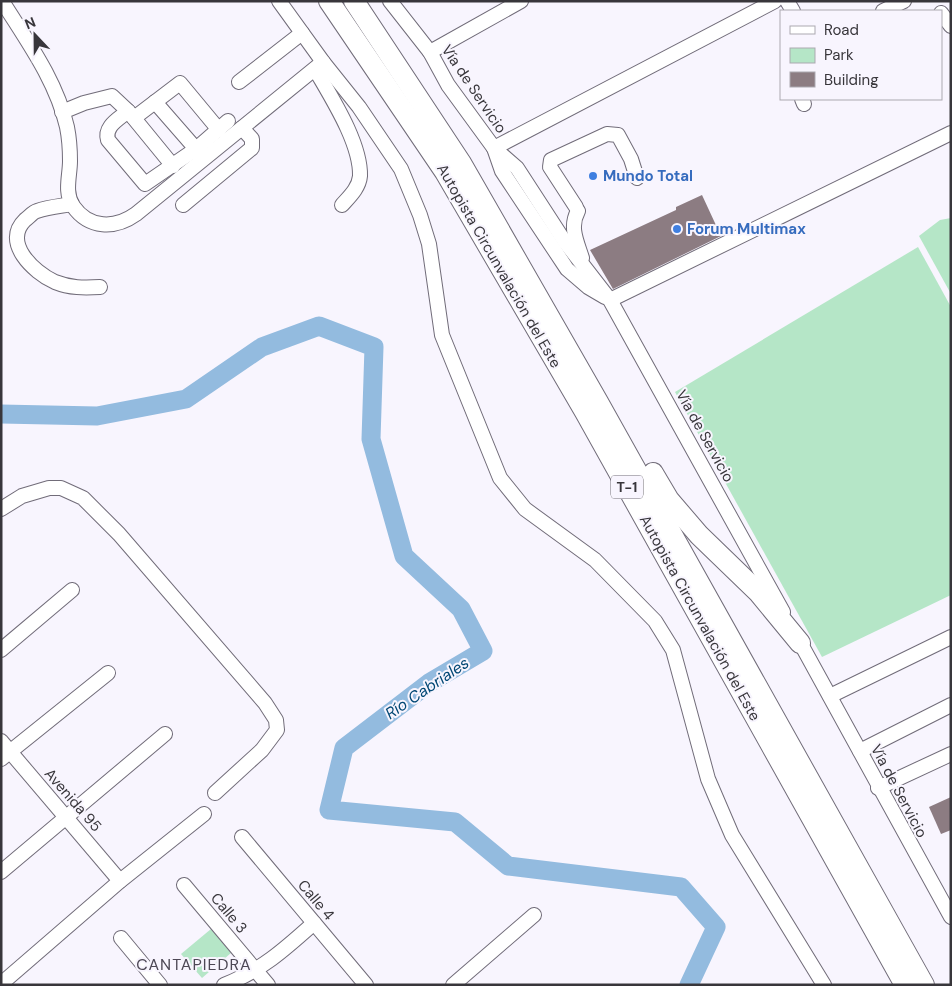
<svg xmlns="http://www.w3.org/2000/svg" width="952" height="986" font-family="'DM Sans',sans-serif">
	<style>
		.green { fill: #b5e6c7 }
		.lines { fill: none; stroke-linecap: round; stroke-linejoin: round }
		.river { stroke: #93bbdf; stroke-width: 19 }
		.building { fill: #8c7c82 }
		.minor-casing { stroke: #716c79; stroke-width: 16 }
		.highway-casing { stroke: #716c79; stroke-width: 22 }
		.minor { stroke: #fff; stroke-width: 14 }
		.highway { stroke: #fff; stroke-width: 20 }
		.shop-dot { fill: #3f7fe0; stroke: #f8f5fe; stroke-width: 2 }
		.labels { text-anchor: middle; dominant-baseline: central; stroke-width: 4; stroke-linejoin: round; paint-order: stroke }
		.shield { fill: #f8f5fe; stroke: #726f76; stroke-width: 1 }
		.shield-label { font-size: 14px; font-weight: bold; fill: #38363b }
		.street-label { font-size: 15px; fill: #38363b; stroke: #f8f5fe }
		.shop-label { font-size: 15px; font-weight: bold; fill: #366cbe; stroke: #f8f5fe; text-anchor: start }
		.water-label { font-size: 16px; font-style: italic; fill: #014774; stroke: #f8f5fe }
		.neighbourhood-label { font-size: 16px; letter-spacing: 1px; fill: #4d4855; stroke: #f8f5fe }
	</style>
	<rect width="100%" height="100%" fill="#f8f5fe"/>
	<!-- green -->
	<g class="green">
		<path d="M951,218V294L919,236L940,220Z"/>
		<path d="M918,247L951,307V595L822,657L675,392Z"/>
		<path d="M211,929L231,953L202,978L181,954Z"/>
	</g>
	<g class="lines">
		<!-- river -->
		<path class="river" d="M1,414L97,416L186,399L262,347L319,326L374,347L371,439L404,556L461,609L483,651L429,683L344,748L329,810L455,822L508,866L681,887L716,927L689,985"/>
	</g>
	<!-- building -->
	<g class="building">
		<path d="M702,195L721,236L613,289L590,250L676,210V207Z"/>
		<path d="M951,797V830L941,834L929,807Z"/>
	</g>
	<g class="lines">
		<!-- minor casing -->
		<g class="minor-casing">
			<g id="minor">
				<path d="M2,1C27,41 56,80 67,127C69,137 70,150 70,161C70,176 64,192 73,206C89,229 115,229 136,214L323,62"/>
				<path d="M279,1L323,62L359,107L401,169L420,215L429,244L442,335L500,478L525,509L595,560L655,621L673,650L708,779L732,835L824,985"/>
				<path d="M390,1L430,52L448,85L494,148L502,171L567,269L588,287L605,297"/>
				<path d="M787,1L793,11"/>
				<path d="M883,11L904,1"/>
				<path d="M941,13L951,26"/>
				<path d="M430,52L521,1"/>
				<path d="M315,69C331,97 361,143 360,176C359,188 349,197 342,205"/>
				<path d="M239,82L302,33"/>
				<path d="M802,99L804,104"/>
				<path d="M155,102L196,149"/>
				<path d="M128,111C119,119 104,126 108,140L145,184L196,149L228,121"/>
				<path d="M62,112L84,103L112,96L128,111L173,166"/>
				<path d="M134,118L180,83L219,130"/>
				<path d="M494,148L517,168L565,242L610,300L783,612"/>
				<path d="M494,148L775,1"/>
				<path d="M72,204C61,206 48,207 37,211C33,212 29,217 25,220C2,242 33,272 55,282C70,288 84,288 100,287"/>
				<path d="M183,205L252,148V139L242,128"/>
				<path d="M576,207L550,167L551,160L607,134L618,135L631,159L637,178"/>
				<path d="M578,211C569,227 577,242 582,258"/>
				<path d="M610,300L951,133"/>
				<path d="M1,509L22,496L49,488H61L83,498L119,534L265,703L276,720L277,730L262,750L215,793"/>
				<path d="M796,635L951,917"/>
				<path d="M1,650L72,590"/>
				<path d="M830,696L951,637"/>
				<path d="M1,741L120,881"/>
				<path d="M860,751L951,705"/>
				<path d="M1,759L108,673"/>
				<path d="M878,788L951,754"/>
				<path d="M242,837L366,985"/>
				<path d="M1,872L165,734"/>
				<path d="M184,885L268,985"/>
				<path d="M121,938L160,985"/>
				<path d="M1,984L120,881L204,814"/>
				<path d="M224,985C262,970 285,949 314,923"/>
				<path d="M453,985L534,915"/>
			</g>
		</g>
		<!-- highway casing -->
		<g class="highway-casing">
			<g id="highway">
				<path d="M329,1L445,172L585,412L905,985"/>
				<path d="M354,1L461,163L598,402L924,985"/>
				<path d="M653,473L669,500L699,535L758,592L800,643"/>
			</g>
		</g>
		<!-- minor -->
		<use href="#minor" class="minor"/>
		<!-- highway -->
		<use href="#highway" class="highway"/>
	</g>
	<!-- markers -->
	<g class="shop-dot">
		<circle cx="593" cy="176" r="5"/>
		<circle cx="677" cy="229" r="5"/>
	</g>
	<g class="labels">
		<!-- shield labels -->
		<rect class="shield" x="611" y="475.5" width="32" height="23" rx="4"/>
		<g class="shield-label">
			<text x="627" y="487">T-1</text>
		</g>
		<!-- street labels -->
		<g class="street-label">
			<text transform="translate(474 89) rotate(56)">Vía de Servicio</text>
			<text transform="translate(499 266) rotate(60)">Autopista Circunvalación del Este</text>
			<text transform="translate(705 436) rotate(61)">Vía de Servicio</text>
			<text transform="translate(700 618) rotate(61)">Autopista Circunvalación del Este</text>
			<text transform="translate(899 791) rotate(62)">Vía de Servicio</text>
			<text transform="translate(73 800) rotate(49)">Avenida 95</text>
			<text transform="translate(316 900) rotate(50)">Calle 4</text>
			<text transform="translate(229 913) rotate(50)">Calle 3</text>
		</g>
		<!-- shop labels -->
		<g class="shop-label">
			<text x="603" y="176">Mundo Total</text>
			<text x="687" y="229">Forum Multimax</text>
		</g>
		<!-- water labels -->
		<g class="water-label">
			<text transform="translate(427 688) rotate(-34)">Río Cabriales</text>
		</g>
		<!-- neighbourhood labels -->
		<g class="neighbourhood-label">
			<text x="194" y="964">CANTAPIEDRA</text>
		</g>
	</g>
	<!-- border -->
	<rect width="952" height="986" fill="none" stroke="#38363b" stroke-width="5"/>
	<!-- legend -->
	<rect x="780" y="10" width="162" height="90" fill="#f8f5fe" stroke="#aba9b0"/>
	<rect x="790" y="26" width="25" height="8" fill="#ffffff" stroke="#aba9b0"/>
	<text x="824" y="35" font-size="15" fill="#38363b">Road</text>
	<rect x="790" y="48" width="25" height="15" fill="#b5e6c7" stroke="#aba9b0"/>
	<text x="824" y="60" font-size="15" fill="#38363b">Park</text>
	<rect x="790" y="72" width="25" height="15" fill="#8c7c82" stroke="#aba9b0"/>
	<text x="824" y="85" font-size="15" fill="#38363b">Building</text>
	<!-- north arrow -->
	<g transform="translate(35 35) rotate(338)" stroke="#f8f5fe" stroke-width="4" paint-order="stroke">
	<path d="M0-4L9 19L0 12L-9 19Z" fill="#38363b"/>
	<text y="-8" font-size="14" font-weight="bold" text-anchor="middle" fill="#38363b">N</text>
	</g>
</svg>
